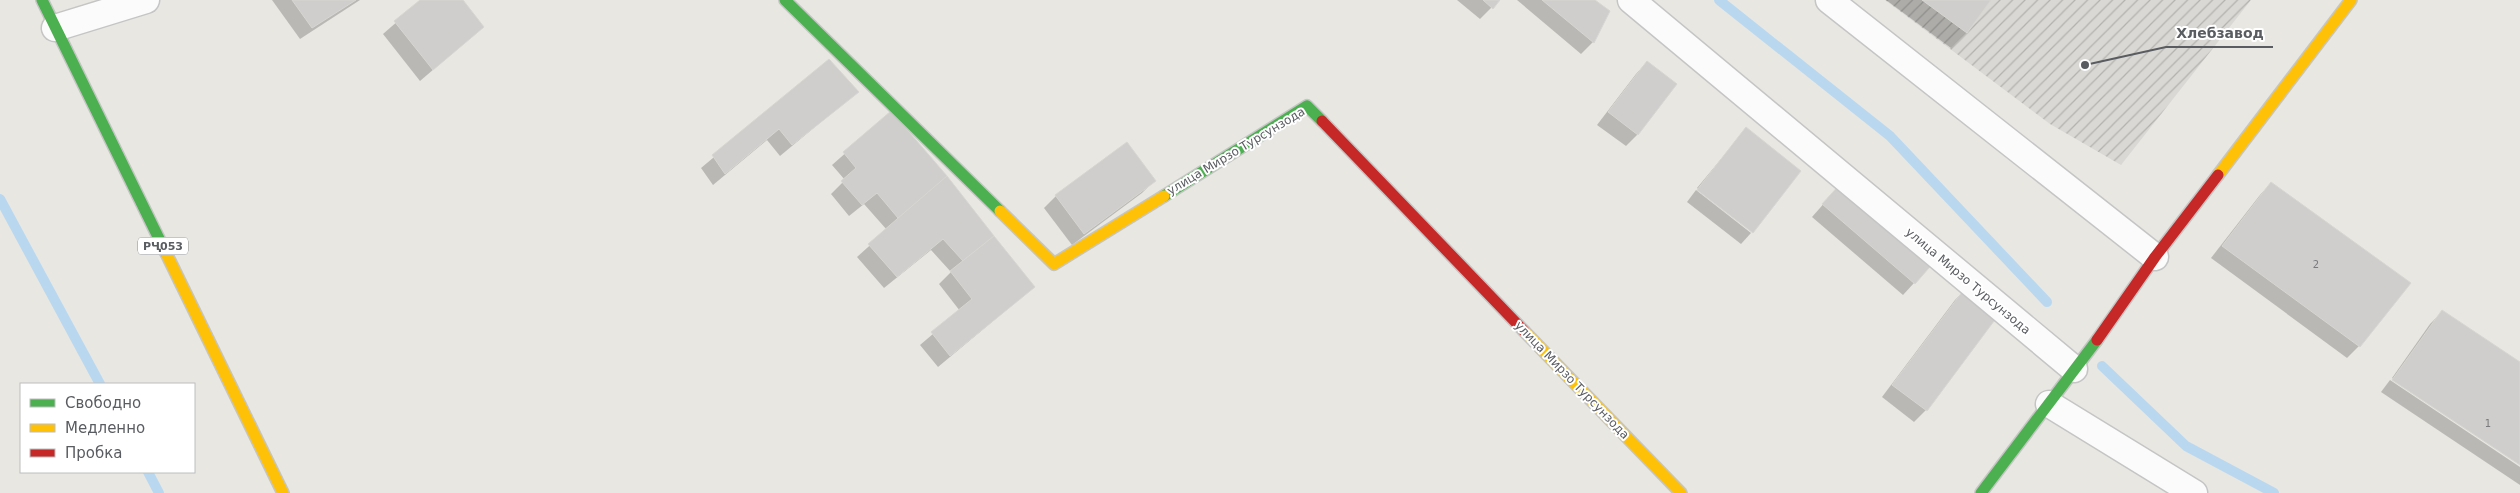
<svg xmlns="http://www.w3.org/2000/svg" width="2520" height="493" font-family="'DejaVu Sans',sans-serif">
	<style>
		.industrial { fill: url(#industrial-furrows) }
		.shadow { fill: #0003 }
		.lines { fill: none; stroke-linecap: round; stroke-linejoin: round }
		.stream { stroke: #b9d8f0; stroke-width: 10 }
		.building { fill: #cfcecc; stroke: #d7d6d2 }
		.street-casing { stroke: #c5c5c5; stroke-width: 29 }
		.fast-casing { stroke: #c5c5c4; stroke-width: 14 }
		.slow-casing { stroke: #c5c5c4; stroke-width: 14 }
		.jam-casing { stroke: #c5c5c4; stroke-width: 14 }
		.street { stroke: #fcfbfb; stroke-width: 26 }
		.fast { stroke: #4caf50; stroke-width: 11 }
		.slow { stroke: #ffc107; stroke-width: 11 }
		.jam { stroke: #c62828; stroke-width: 11 }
		.labels { text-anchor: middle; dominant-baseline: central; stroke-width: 4; stroke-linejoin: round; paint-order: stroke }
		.number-label { font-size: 10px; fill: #787a7c }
		.shield { fill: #fff; stroke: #8b8d90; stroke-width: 1 }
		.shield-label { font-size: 11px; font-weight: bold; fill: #595c60 }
		.street-label { font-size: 12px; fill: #595c60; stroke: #fff }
		.leader { fill: none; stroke: #595c60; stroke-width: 2 }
		.callout-dot { fill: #595c60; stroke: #fff; stroke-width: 2 }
		.callout-label { font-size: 14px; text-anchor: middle; font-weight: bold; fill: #595c60; stroke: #fff; stroke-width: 4; stroke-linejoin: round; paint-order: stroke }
	</style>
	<defs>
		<pattern id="industrial-furrows" width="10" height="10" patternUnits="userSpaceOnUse" patternTransform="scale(1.25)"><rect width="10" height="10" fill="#d9d8d4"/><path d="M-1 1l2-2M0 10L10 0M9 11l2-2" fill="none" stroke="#b3b2af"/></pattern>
	</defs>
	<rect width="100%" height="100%" fill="#e8e7e2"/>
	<!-- industrial -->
	<path class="industrial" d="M1885,0H2251L2121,165L2050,124Z"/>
	<!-- shadow -->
	<g class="shadow">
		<path d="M272,0H360L300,39Z"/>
		<path d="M422,0H461L483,27L420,81L383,34Z"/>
		<path d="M1457,0H1499L1480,19Z"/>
		<path d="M1517,0H1593V42L1581,54Z"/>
		<path d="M1886,0H1989L1966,33L1951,48Z"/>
		<path d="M829,61L857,92L780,156L767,140L713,185L701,168Z"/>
		<path d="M1647,62L1637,135L1626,146L1597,125L1636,74Z"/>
		<path d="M891,113L946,177L1034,287L938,367L920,345L960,311L939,284L951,272L931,250L884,288L857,257L887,230L864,204L849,216L831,194L845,180L832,165Z"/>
		<path d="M1746,129L1753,231L1697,188Z"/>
		<path d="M1154,181L1142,193L1072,245L1044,208L1056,196Z"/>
		<path d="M1842,183L1914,283L1903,295L1812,217Z"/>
		<path d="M2271,183L2359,346L2347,358L2211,258L2260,195Z"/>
		<path d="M1696,190L1751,233L1741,244L1687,202Z"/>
		<path d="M1966,289L1998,313L1926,410L1914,422L1882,397L1955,300Z"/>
		<path d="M2442,312L2520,363V464L2392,378L2430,324Z"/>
		<path d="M2390,380L2520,467V485L2381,392Z"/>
	</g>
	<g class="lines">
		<!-- stream -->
		<g class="stream">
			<path d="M1719,0L1890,136L2047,302"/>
			<path d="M0,199L100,384"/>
			<path d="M2102,366L2186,446L2274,493"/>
			<path d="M148,472L159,493"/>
		</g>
	</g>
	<!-- building -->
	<g class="building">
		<path d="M292,0H356L312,28Z"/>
		<path d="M420,0H463L484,27L433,70L394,21Z"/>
		<path d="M1483,0H1500L1493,9Z"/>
		<path d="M1542,0H1595L1610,11L1594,43Z"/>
		<path d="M1922,0H1991L1967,33Z"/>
		<path d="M829,59L859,92L792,145L779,129L725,174L712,155Z"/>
		<path d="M1647,61L1677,84L1638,135L1608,112Z"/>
		<path d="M891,111L947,176L898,218L877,193L862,205L841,181L856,168L843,152Z"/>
		<path d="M1746,127L1801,171L1753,233L1697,190Z"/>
		<path d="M1127,142L1156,181L1084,234L1055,195Z"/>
		<path d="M947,176L994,236L963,261L943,239L897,277L868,244Z"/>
		<path d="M1842,182L1935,261L1915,284L1822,204Z"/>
		<path d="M2271,182L2411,283L2360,347L2222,246Z"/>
		<path d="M994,236L1035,287L950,356L931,332L972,299L950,271Z"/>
		<path d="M1966,287L2000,313L1927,411L1892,385Z"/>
		<path d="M2442,310L2520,362V465L2392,380Z"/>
	</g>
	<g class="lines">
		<!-- street casing -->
		<g class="street-casing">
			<g id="street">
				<path d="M1631,0L2074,369"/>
				<path d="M1829,0L2155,257"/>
				<path d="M55,28L146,0"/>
				<path d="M2049,404L2194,493"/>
			</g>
		</g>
		<!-- fast casing -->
		<g class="fast-casing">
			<g id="fast">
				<path d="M42,0L166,253"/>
				<path d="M785,0L1000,211"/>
				<path d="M1164,196L1307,106L1322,121"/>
				<path d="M1981,493L2097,340"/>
			</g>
		</g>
		<!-- slow casing -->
		<g class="slow-casing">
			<g id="slow">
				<path d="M2218,175L2351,0"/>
				<path d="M1000,211L1054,264L1164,196"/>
				<path d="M166,253L283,493"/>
				<path d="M1524,331L1681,493"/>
			</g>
		</g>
		<!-- jam casing -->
		<g class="jam-casing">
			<g id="jam">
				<path d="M1322,121L1524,331"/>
				<path d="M2097,340L2155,257L2218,175"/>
			</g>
		</g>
		<!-- street -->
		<use href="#street" class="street"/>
		<!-- fast -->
		<use href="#fast" class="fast"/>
		<!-- slow -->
		<use href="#slow" class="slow"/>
		<!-- jam -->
		<use href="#jam" class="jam"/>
	</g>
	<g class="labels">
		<!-- number labels -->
		<g class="number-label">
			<text x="2316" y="264">2</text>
			<text x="2488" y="423">1</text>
		</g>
		<!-- shield labels -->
		<rect class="shield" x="138" y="237.5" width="50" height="17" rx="4"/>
		<g class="shield-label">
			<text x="163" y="246">РҶ053</text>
		</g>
		<!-- street labels -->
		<g class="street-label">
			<text transform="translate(1236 151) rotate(-31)">улица Мирзо Турсунзода</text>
			<text transform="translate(1968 281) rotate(40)">улица Мирзо Турсунзода</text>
			<text transform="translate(1572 380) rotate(46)">улица Мирзо Турсунзода</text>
		</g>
	</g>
	<!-- callouts -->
	<path class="leader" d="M2085 65L2166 47H2273"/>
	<circle class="callout-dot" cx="2085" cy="65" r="5"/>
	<g class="callout-label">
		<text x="2220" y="38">Хлебзавод</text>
	</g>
	<!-- legend -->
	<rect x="20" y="383" width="175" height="90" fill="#ffffff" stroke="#bdbebf"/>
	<rect x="30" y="399" width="25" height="8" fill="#4caf50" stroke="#bdbebf"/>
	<text x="65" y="408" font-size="15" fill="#595c60">Свободно</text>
	<rect x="30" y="424" width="25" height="8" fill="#ffc107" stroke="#bdbebf"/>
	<text x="65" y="433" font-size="15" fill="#595c60">Медленно</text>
	<rect x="30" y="449" width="25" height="8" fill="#c62828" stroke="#bdbebf"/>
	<text x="65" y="458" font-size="15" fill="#595c60">Пробка</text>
</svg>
